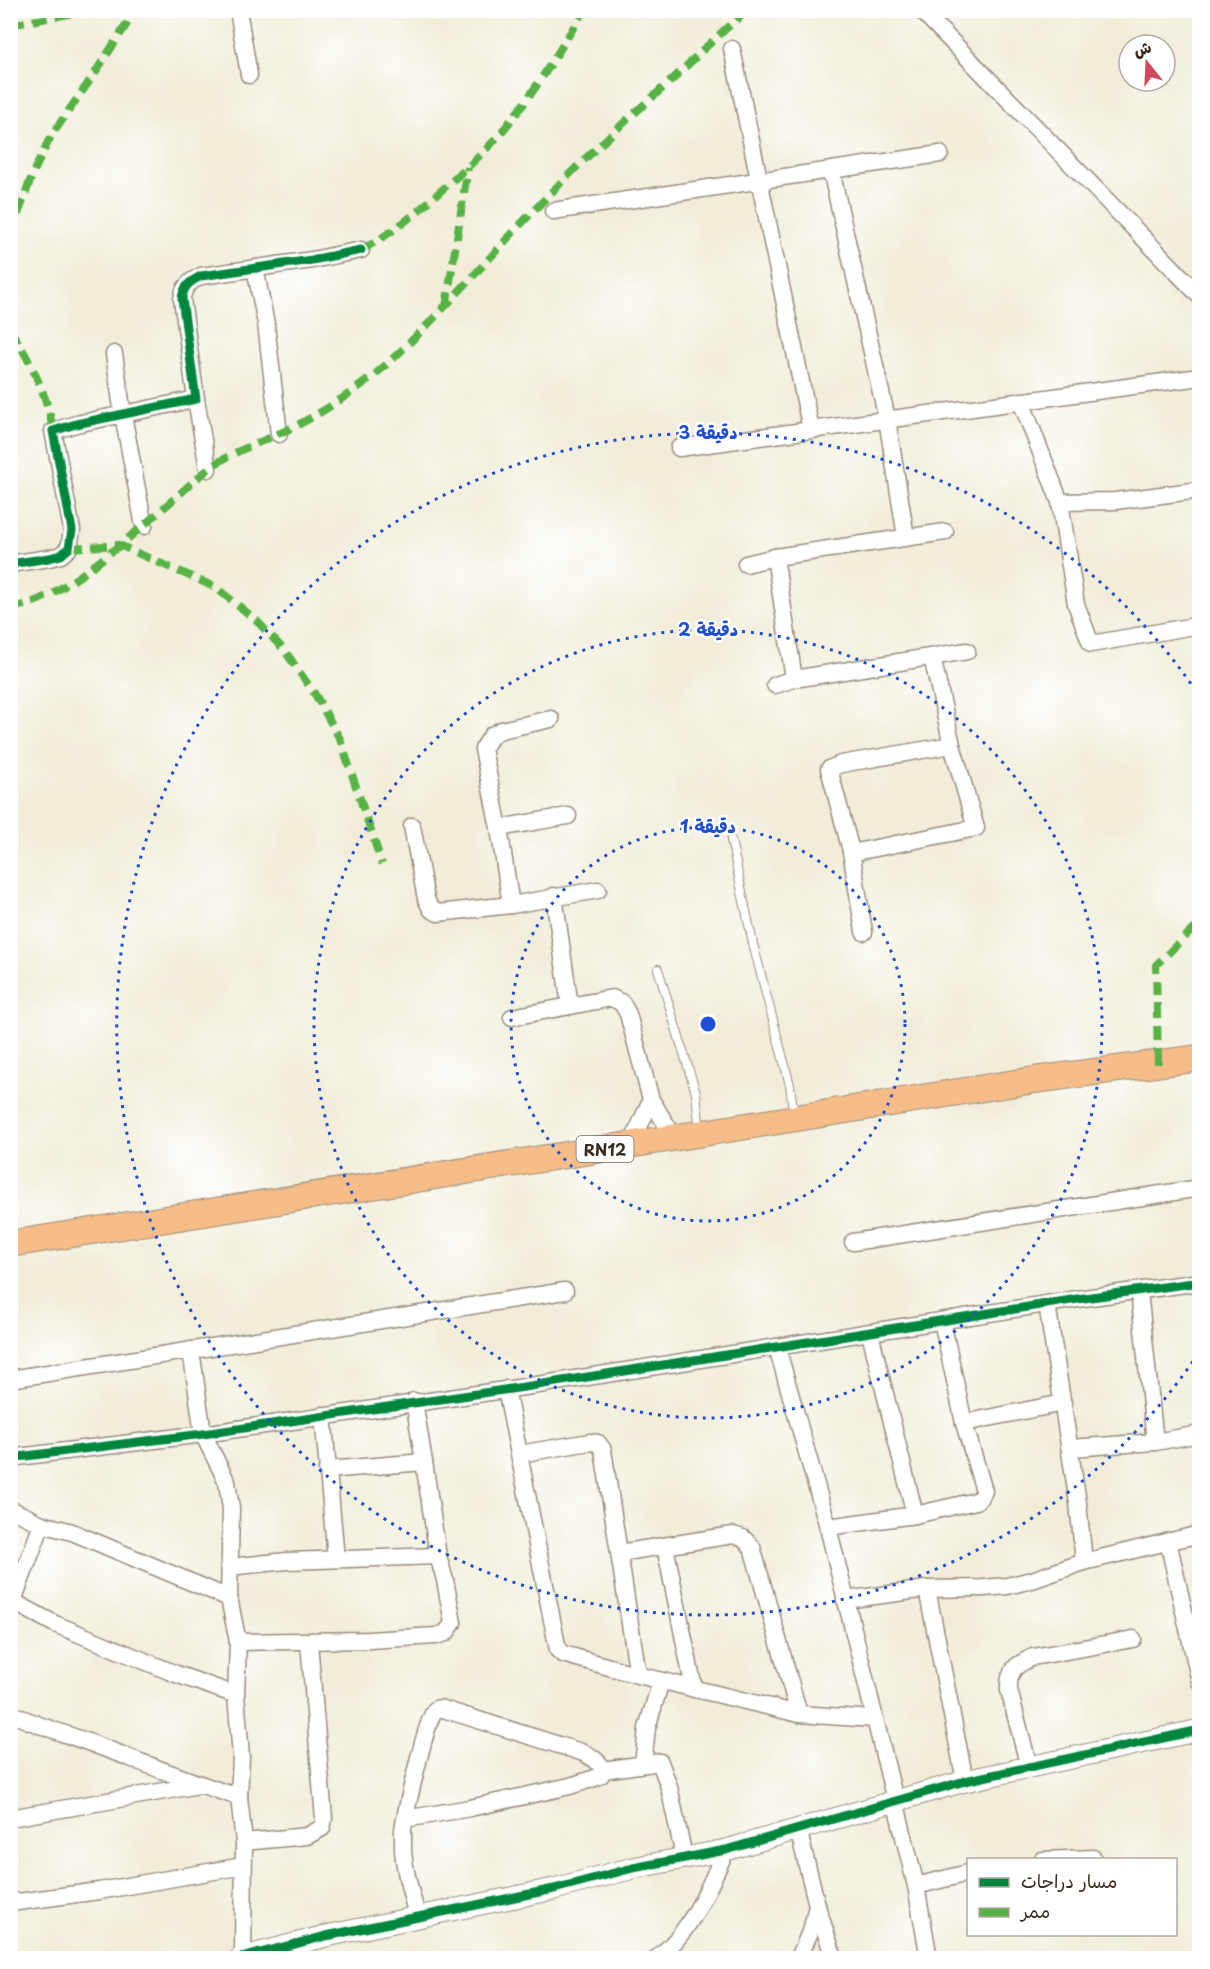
<svg xmlns="http://www.w3.org/2000/svg" width="1210" height="1969" font-family="'Playpen Sans','Playpen Sans Arabic',sans-serif">
	<style>
		.lines { fill: none; stroke-linecap: round; stroke-linejoin: round }
		.service-casing { stroke: #968c7c; stroke-width: 10 }
		.minor-casing { stroke: #968c7c; stroke-width: 19 }
		.tertiary-casing { stroke: #968c7c; stroke-width: 23 }
		.primary-casing { stroke: #968c7c; stroke-width: 28 }
		.service { stroke: #fff; stroke-width: 8 }
		.minor { stroke: #fff; stroke-width: 16 }
		.tertiary { stroke: #fff; stroke-width: 21 }
		.primary { stroke: #f7bd88; stroke-width: 26 }
		.quiet { stroke: #57b245; stroke-width: 8; stroke-dasharray: 15 8; stroke-linecap: butt }
		.cycleway-casing { stroke: #fff; stroke-width: 13 }
		.cycleway { stroke: #00873e; stroke-width: 9 }
		.ring { fill: none; stroke: #1d4ed8; stroke-width: 3; stroke-dasharray: 3 6 }
		.labels { text-anchor: middle; dominant-baseline: central; stroke-width: 5; stroke-linejoin: round; paint-order: stroke }
		.shield { fill: #fff; stroke: #766a62; stroke-width: 1.5 }
		.shield-label { font-size: 16px; font-weight: bold; fill: #3b2a1e }
		.centre { fill: #1d4ed8; stroke: #fff; stroke-width: 3 }
		.ring-label { font-size: 18px; text-anchor: middle; font-weight: bold; fill: #1d4ed8; stroke: #fff; stroke-width: 5; stroke-linejoin: round; paint-order: stroke }
	</style>
	<rect width="100%" height="100%" fill="#fff"/>
	<filter id="ink" filterUnits="userSpaceOnUse"><feTurbulence type="fractalNoise" baseFrequency=".0167" numOctaves="2"/><feDisplacementMap in="SourceGraphic" scale="12" xChannelSelector="R" yChannelSelector="G"/><feConvolveMatrix kernelMatrix="1 2 1 2 8 2 1 2 1" color-interpolation-filters="sRGB"/></filter>
	<filter id="wash" filterUnits="userSpaceOnUse"><feTurbulence type="fractalNoise" baseFrequency=".008" numOctaves="4" result="noise"/><feDisplacementMap in="SourceGraphic" scale="24" xChannelSelector="R" yChannelSelector="G"/><feGaussianBlur stdDeviation="1.35" result="paint"/><feColorMatrix in="noise" values="0 0 0 0 0 0 0 0 0 0 0 0 0 0 0 0 0 1.4 0 .05"/><feComposite in="paint" operator="in"/></filter>
	<g filter="url(#wash)">
		<rect width="100%" height="100%" fill="#f2edd9"/>
	</g>
	<g filter="url(#ink)">
		<g class="lines">
			<!-- service casing -->
			<g class="service-casing">
				<g id="service">
					<path d="M731,840L753,944L790,1085L794,1116"/>
					<path d="M658,969L696,1093L700,1132"/>
				</g>
			</g>
			<!-- minor casing -->
			<g class="minor-casing">
				<g id="minor">
					<path d="M238,10L249,75"/>
					<path d="M921,10L1200,296"/>
					<path d="M732,49L811,430"/>
					<path d="M831,170L887,419L906,537"/>
					<path d="M553,211L940,154"/>
					<path d="M255,268L266,324L279,434"/>
					<path d="M114,354L123,415L144,526"/>
					<path d="M196,399L208,469"/>
					<path d="M1021,401L1060,502"/>
					<path d="M679,448L1200,377"/>
					<path d="M1200,490L1115,501L1060,502L1076,604L1091,644L1200,625"/>
					<path d="M775,557L794,679"/>
					<path d="M10,564L49,558L61,555L69,548L72,530L53,431L76,424L196,399L182,299C183,286 191,281 201,276L312,260L361,250"/>
					<path d="M746,564L775,557L945,532"/>
					<path d="M775,685L794,679L967,651"/>
					<path d="M412,826L426,899L431,909L438,913L511,905L598,890"/>
					<path d="M499,828L568,816"/>
					<path d="M851,853L976,828L952,745L932,657"/>
					<path d="M554,896L570,1006"/>
					<path d="M511,905L499,828L483,749L492,735L501,730L551,719"/>
					<path d="M864,932L851,851L829,769L841,764L952,745"/>
					<path d="M512,1017L612,998L622,1003L628,1014L651,1100L674,1137"/>
					<path d="M631,1145L651,1100"/>
					<path d="M853,1242L1200,1188"/>
					<path d="M870,1333L915,1515"/>
					<path d="M777,1347L828,1527L916,1886L929,1958"/>
					<path d="M191,1350L203,1434L227,1482L231,1509L229,1598L238,1642L236,1695L241,1757L239,1797L244,1842L243,1958"/>
					<path d="M10,1379L565,1291"/>
					<path d="M506,1389L558,1650L563,1654L638,1675L799,1714"/>
					<path d="M414,1401L424,1462"/>
					<path d="M323,1415L336,1559"/>
					<path d="M964,1423L1063,1403"/>
					<path d="M1155,1442L1200,1434"/>
					<path d="M1070,1448L1155,1442L1139,1291"/>
					<path d="M519,1454L590,1442L598,1443L603,1450L638,1675"/>
					<path d="M10,1458L203,1434L531,1386L1084,1298L1200,1282"/>
					<path d="M327,1470L424,1462L438,1556"/>
					<path d="M10,1509L42,1524L72,1532L229,1598"/>
					<path d="M828,1527L915,1515L976,1501L981,1497L984,1491L964,1423L942,1321"/>
					<path d="M1168,1541L1200,1682"/>
					<path d="M665,1546L694,1689"/>
					<path d="M619,1553L733,1535L743,1538L752,1547L799,1714L874,1719"/>
					<path d="M1084,1562L1200,1534"/>
					<path d="M229,1567L287,1561L438,1556L445,1580L453,1623L446,1633L436,1636L369,1640L238,1642"/>
					<path d="M927,1589L965,1781"/>
					<path d="M10,1600L55,1624L176,1674L236,1695"/>
					<path d="M845,1600L927,1589L983,1588L1007,1586L1032,1580L1084,1562L1078,1503L1047,1304"/>
					<path d="M10,1609L42,1524"/>
					<path d="M10,1713C38,1726 67,1734 96,1745C144,1763 190,1782 239,1797"/>
					<path d="M643,1764L647,1728L661,1681"/>
					<path d="M1029,1767L1009,1690C1008,1669 1016,1665 1033,1657L1133,1639"/>
					<path d="M603,1770L660,1762L669,1787L684,1857"/>
					<path d="M10,1818L199,1785"/>
					<path d="M405,1819L470,1808L570,1786L595,1778L601,1775L603,1770C599,1760 590,1756 581,1752L443,1709C440,1708 438,1707 435,1710C427,1716 405,1815 403,1830C403,1837 403,1843 403,1849C404,1872 412,1895 417,1917"/>
					<path d="M798,1829L817,1905L812,1927L799,1958"/>
					<path d="M244,1842L307,1836L322,1828L324,1819L309,1642"/>
					<path d="M1042,1860L1093,1858"/>
					<path d="M916,1886L968,1873"/>
					<path d="M10,1903L99,1891L243,1866"/>
					<path d="M817,1906L834,1958"/>
					<path d="M657,1958C692,1931 708,1889 726,1850"/>
				</g>
			</g>
			<!-- tertiary casing -->
			<g class="tertiary-casing">
				<path id="tertiary" d="M241,1958L326,1936L554,1889L633,1868L726,1850L965,1781L1200,1730"/>
			</g>
			<!-- primary casing -->
			<g class="primary-casing">
				<path id="primary" d="M10,1244L1034,1080L1200,1058"/>
			</g>
			<!-- service -->
			<use href="#service" class="service"/>
			<!-- minor -->
			<use href="#minor" class="minor"/>
			<!-- tertiary -->
			<use href="#tertiary" class="tertiary"/>
			<!-- primary -->
			<use href="#primary" class="primary"/>
			<!-- quiet -->
			<g class="quiet">
				<path d="M10,23H21L91,10"/>
				<path d="M10,236L33,173L51,136L93,76L136,10"/>
				<path d="M361,250C388,236 412,217 435,196C459,175 484,154 504,129C535,92 559,51 584,10"/>
				<path d="M446,307L468,167"/>
				<path d="M10,330C29,357 49,399 53,431"/>
				<path d="M69,548L119,545L215,587L255,619L285,651L316,696L340,739L382,864"/>
				<path d="M10,606C56,612 168,502 206,471C228,453 253,446 278,434C314,419 358,390 387,364C443,313 491,254 544,200C585,157 630,117 674,78C698,55 722,30 749,10"/>
				<path d="M1158,1064L1156,965L1189,933L1200,925"/>
			</g>
			<!-- cycleway casing -->
			<g class="cycleway-casing">
				<g id="cycleway">
					<path d="M10,564L49,558L61,555L69,548L72,530L53,431L76,424L196,399L182,299C183,286 191,281 201,276L312,260L361,250"/>
					<path d="M10,1458L203,1434L531,1386L1084,1298L1200,1282"/>
					<path d="M241,1958L326,1936L554,1889L633,1868L726,1850L965,1781L1200,1730"/>
				</g>
			</g>
			<!-- cycleway -->
			<use href="#cycleway" class="cycleway"/>
		</g>
	</g>
	<!-- distance rings -->
	<g class="ring">
		<circle cx="708" cy="1024" r="197"/>
		<circle cx="708" cy="1024" r="394"/>
		<path d="M1198 1354A591 591 0 1 1 1198 694"/>
	</g>
	<g class="labels">
		<!-- shield labels -->
		<rect class="shield" x="576.5" y="1136" width="57" height="26" rx="4.5"/>
		<g class="shield-label">
			<text x="605" y="1149">RN12</text>
		</g>
	</g>
	<circle cx="708" cy="1024" r="9" class="centre"/>
	<g class="ring-label">
		<text x="708" y="439">3 دقيقة</text>
		<text x="708" y="636">2 دقيقة</text>
		<text x="708" y="833">1 دقيقة</text>
	</g>
	<!-- margin -->
	<rect width="1210" height="1969" fill="none" stroke="#fff" stroke-width="36"/>
	<!-- legend -->
	<rect x="967" y="1858" width="210" height="78" fill="#ffffff" stroke="#b1aaa5" stroke-width="1.5"/>
	<rect x="979" y="1878" width="30" height="9" fill="#00873e" stroke="#b1aaa5" stroke-width="1.5"/>
	<text x="1021" y="1888" font-size="18" fill="#3b2a1e">مسار دراجات</text>
	<rect x="979" y="1908" width="30" height="9" fill="#57b245" stroke="#b1aaa5" stroke-width="1.5"/>
	<text x="1021" y="1918" font-size="18" fill="#3b2a1e">ممر</text>
	<!-- north arrow -->
	<g transform="translate(1147 63) rotate(342)"><circle r="28" fill="#ffffff" stroke="#b1aaa5" stroke-width="1.5"/>
	<path d="M0-4.5L10 22L0 15L-10 22Z" fill="#d1495b"/>
	<text y="-9" font-size="16" font-weight="bold" text-anchor="middle" fill="#3b2a1e">ش</text>
	</g>
</svg>
